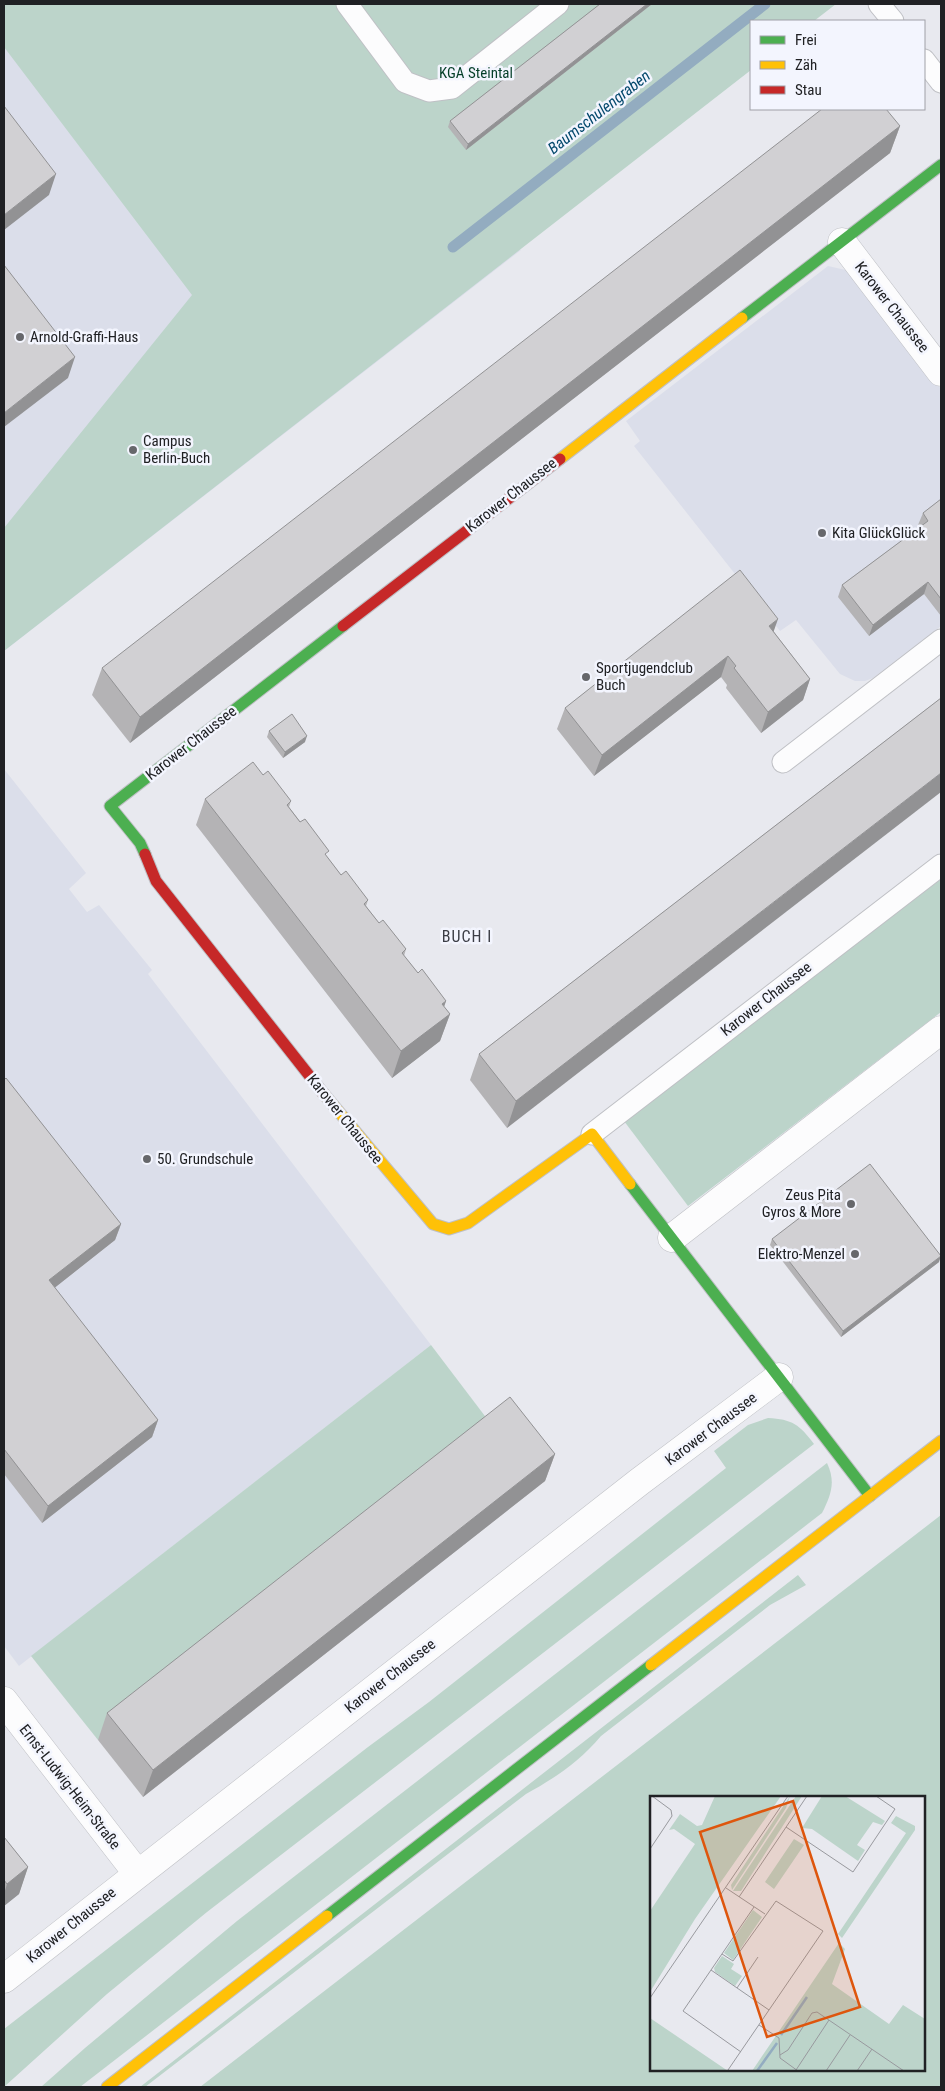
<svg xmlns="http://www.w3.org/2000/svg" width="945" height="2091" font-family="'Roboto Condensed',sans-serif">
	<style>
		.built { fill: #dbdeea }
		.green { fill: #bcd4ca; fill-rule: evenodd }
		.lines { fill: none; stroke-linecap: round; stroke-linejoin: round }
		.stream { stroke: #93acc0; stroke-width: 11 }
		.lane-casing { stroke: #bfc0c5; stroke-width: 23 }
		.street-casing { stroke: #bfc0c5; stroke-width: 29 }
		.fast-casing { stroke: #bfc0c5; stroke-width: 13 }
		.slow-casing { stroke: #bfc0c5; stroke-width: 13 }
		.jam-casing { stroke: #bfc0c5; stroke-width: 13 }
		.lane { stroke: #fcfcfd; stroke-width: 21 }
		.street { stroke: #fcfcfd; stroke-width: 28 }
		.fast { stroke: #4caf50; stroke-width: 11 }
		.slow { stroke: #ffc107; stroke-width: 11 }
		.jam { stroke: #c62828; stroke-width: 11 }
		.wall { fill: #b4b3b5 }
		.shaded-wall { fill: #929294 }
		.building { fill: #d1d0d3; stroke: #929294 }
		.poi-dot { fill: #66676b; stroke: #f3f5fe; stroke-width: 2 }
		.labels { text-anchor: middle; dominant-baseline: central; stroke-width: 5; stroke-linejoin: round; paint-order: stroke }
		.park-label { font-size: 15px; fill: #043e28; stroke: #f3f5fe }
		.street-label { font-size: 15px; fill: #202124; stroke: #f3f5fe }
		.poi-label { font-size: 15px; fill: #202124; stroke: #f3f5fe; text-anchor: start }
		.water-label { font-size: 16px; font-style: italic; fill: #03486c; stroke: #f3f5fe }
		.neighbourhood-label { font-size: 16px; letter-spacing: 1px; fill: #3c3e46; stroke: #f3f5fe }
		.inset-river { fill: none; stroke: #93acc0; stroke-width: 2.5 }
		.inset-road { fill: none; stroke: #98999e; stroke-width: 1 }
		.view { fill: #de560d; fill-opacity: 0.15; stroke: #de560d; stroke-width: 2.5 }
		.inset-edge { fill: none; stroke: #202124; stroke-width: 2.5 }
	</style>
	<rect width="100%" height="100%" fill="#e8e9ef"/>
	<!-- built -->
	<g class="built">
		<path d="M4,4L521,250L4,651Z"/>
		<path d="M828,266L850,271L941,389V626L873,678L865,681H855L840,674L796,620L780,631L634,446L640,441L626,421Z"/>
		<path d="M4,769L86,873L69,889L87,912L99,905L152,970L148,974L431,1345L19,1666L4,1646Z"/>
	</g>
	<!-- green -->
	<g class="green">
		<path d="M4,4H836L814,21H751V70L4,651V528L192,295L4,47Z"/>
		<path d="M941,879V1012L688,1206L624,1121Z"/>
		<path d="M431,1345L494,1428L98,1740L31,1656Z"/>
		<path d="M768,1418C792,1419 800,1425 814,1444L207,1912L107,1994L4,2087V2029L368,1747L429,1702L726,1468L714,1451L748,1425Z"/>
		<path d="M827,1463C836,1482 831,1495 822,1513L80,2087H41L85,2048L237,1921Z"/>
		<path d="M941,1515V2087H200ZM651,1797H924V2070H651Z"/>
		<path d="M798,1575L806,1585L770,1605L601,1736C579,1762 555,1778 526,1794L145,2087H140Z"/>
	</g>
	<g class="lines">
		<!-- stream -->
		<path class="stream" d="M453,247L765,4"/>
		<!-- lane casing -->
		<g class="lane-casing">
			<g id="lane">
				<path d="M347,4L405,82L429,91L452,88L558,4"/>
				<path d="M879,4L893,21"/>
				<path d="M924,60L941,82"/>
				<path d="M783,762L941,640"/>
				<path d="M592,1134L941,865"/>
			</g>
		</g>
		<!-- street casing -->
		<g class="street-casing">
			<g id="street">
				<path d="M842,242L941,372"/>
				<path d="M672,1238L941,1030"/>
				<path d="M4,1701L137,1873"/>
				<path d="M4,1979L639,1482L779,1377"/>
			</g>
		</g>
		<!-- fast casing -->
		<g class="fast-casing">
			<g id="fast">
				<path d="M742,318L941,165"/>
				<path d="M145,854L140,843L110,806L343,626"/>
				<path d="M630,1184L870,1496"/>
				<path d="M327,1916L651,1665"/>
			</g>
		</g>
		<!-- slow casing -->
		<g class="slow-casing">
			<g id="slow">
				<path d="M560,459L742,318"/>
				<path d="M323,1093L433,1224L449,1229L468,1223L592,1134L630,1184"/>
				<path d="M651,1665L941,1441"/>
				<path d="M107,2087L327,1916"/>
			</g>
		</g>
		<!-- jam casing -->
		<g class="jam-casing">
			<g id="jam">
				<path d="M343,626L560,459"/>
				<path d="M145,854L156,881L323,1093"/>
			</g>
		</g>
		<!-- lane -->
		<use href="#lane" class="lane"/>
		<!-- street -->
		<use href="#street" class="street"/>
		<!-- fast -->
		<use href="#fast" class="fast"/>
		<!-- slow -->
		<use href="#slow" class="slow"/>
		<!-- jam -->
		<use href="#jam" class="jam"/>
	</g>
	<!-- wall -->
	<g class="wall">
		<path d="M600,4H652L466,150L448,127L450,121Z"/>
		<path d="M900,126L890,153L130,743L92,695L102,668Z"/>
		<path d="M941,499V616L924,594L869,636L838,597L842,585L920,527L918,525L923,513Z"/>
		<path d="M774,632L810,679L803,700L761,733L726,688L727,685L721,677L594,776L557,729L565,708Z"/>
		<path d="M941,698L507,1128L470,1080L479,1054Z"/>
		<path d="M269,731L305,742L283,758L267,737Z"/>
		<path d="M263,775L291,801L289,807L341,875L368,900L366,906L379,923L406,949L404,956L418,973L446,1001L444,1007L450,1014L440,1041L392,1078L196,825L205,799Z"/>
		<path d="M4,1080L121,1224L115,1240L54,1288L158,1420L152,1437L42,1523L4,1474Z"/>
		<path d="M772,1239L939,1262L841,1337L770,1245Z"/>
		<path d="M555,1454L545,1481L143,1797L98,1740L107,1713Z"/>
		<path d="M4,1837L28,1867L19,1894L4,1906Z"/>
	</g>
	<!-- shaded-wall -->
	<g class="shaded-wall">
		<path d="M647,4H652L466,150L468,144Z"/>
		<path d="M900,126L890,153L130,743L140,717Z"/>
		<path d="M56,174L49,195L4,230V215Z"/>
		<path d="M75,357L68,378L4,427V413Z"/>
		<path d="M928,582L924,594L869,636L873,625Z"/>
		<path d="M778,619L771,639L769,626Z"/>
		<path d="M728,656L721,677L594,776L602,755Z"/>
		<path d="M810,679L803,700L761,733L768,712Z"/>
		<path d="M307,736L305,742L283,758L285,752Z"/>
		<path d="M941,773V792L507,1128L516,1101Z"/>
		<path d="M446,1001L438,1023L450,1014L440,1041L392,1078L401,1051L442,1004Z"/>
		<path d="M121,1224L115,1240L43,1297L49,1280Z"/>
		<path d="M941,1256L939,1262L841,1337L843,1331Z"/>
		<path d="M158,1420L152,1437L42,1523L48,1506Z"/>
		<path d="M555,1454L545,1481L143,1797L153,1770Z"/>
		<path d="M28,1867L19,1894L4,1906V1894L7,1884Z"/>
	</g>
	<!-- building -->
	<g class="building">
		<path d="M600,4H647L468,144L450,121Z"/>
		<path d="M4,106L56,174L4,215Z"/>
		<path d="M822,109H886L900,126L140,717L102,668Z"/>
		<path d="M4,265L75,357L4,413Z"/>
		<path d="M941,499V599L928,582L873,625L842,585L928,521L923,513Z"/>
		<path d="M740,570L778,619L769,626L810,679L768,712L734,668L736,666L728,656L602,755L565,708Z"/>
		<path d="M941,698V773L516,1101L479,1054Z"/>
		<path d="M292,714L307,736L285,752L269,731Z"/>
		<path d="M253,762L263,775L268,771L291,801L287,805L300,822L305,819L329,851L325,854L341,875L346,871L368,900L364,904L379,923L383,920L406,949L402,953L418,973L422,969L446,1001L442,1004L450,1014L401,1051L205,799Z"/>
		<path d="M6,1078L121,1224L49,1280L158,1420L48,1506L4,1449V1080Z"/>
		<path d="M870,1164L941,1256L843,1331L772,1239Z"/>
		<path d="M510,1397L555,1454L153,1770L107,1713Z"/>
		<path d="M4,1837L28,1867L7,1884L4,1880Z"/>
	</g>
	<!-- markers -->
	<g class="poi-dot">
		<circle cx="20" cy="337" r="5"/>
		<circle cx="133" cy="450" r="5"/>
		<circle cx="822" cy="533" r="5"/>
		<circle cx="586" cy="677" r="5"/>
		<circle cx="147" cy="1159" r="5"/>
		<circle cx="851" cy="1204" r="5"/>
		<circle cx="855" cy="1254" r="5"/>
	</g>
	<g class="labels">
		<!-- park labels -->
		<g class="park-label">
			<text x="476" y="73">KGA Steintal</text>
		</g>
		<!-- street labels -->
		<g class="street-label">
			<text transform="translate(892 307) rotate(52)">Karower Chaussee</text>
			<text transform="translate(511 495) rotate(-38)">Karower Chaussee</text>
			<text transform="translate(191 743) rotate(-38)">Karower Chaussee</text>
			<text transform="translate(766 999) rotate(-38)">Karower Chaussee</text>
			<text transform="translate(345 1119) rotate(51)">Karower Chaussee</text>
			<text transform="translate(711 1429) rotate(-37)">Karower Chaussee</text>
			<text transform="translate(390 1676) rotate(-38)">Karower Chaussee</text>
			<text transform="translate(70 1787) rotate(52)">Ernst-Ludwig-Heim-Straße</text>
			<text transform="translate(71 1925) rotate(-39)">Karower Chaussee</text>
		</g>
		<!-- poi labels -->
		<g class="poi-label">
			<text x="30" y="337">Arnold-Graffi-Haus</text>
			<text x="143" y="441">Campus<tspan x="143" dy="17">Berlin-Buch</tspan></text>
			<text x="832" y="533">Kita GlückGlück</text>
			<text x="596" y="668">Sportjugendclub<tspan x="596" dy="17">Buch</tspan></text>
			<text x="157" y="1159">50. Grundschule</text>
			<text x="841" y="1195" text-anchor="end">Zeus Pita<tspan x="841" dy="17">Gyros &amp; More</tspan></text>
			<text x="845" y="1254" text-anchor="end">Elektro-Menzel</text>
		</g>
		<!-- water labels -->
		<g class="water-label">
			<text transform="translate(599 112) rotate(-38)">Baumschulengraben</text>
		</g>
		<!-- neighbourhood labels -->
		<g class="neighbourhood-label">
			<text x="467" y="936">BUCH I</text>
		</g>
	</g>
	<!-- overview -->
	<g transform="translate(650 1796)">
		<rect width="275" height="275" fill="#e8e9ef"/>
		<path d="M65,0H131L45,123L0,196V115L45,48L24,33L19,34L30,18L47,30L52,29ZM140,0L136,12L82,94L81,89ZM146,0H152L91,95H83ZM172,0H195L235,25L232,29L223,26L207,49L215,54L208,65L162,33L152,32ZM246,20L265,30V34L192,142L188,138L256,37L241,27ZM144,43L154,49L124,93L115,86ZM103,114L112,121L83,164L74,157ZM189,147L195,153L182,188L239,228L253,209L275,223V275H102ZM72,160L84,168L81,173L92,180L85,190L65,176L64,172ZM0,222L78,275H0Z" fill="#bcd4ca"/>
		<path class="inset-river" d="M131,239L157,201M107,275L127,247"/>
		<path class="inset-road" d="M136,31L203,76L245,13L226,0M0,53L22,20L21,14L2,0M76,92L115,118M89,101L157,0M72,158L83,165L126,105L173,135L78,274M61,174L119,214M87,192L108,161M0,202L138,0M109,229L129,242L130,262L148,275M91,256L33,215L104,111M130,259L138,254L162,217L167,216L254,275M146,274L179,224M176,275L200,239M207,275L222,253"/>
		<path class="view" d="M143,5L210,211L117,241L50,36Z"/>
		<rect width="275" height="275" class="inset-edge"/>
	</g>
	<!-- border -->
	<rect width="945" height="2091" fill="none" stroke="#202124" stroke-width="10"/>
	<!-- legend -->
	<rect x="750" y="20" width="175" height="90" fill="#f3f5fe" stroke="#9fa0a7"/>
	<rect x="760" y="36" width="25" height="8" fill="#4caf50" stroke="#9fa0a7"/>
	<text x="795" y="45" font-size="15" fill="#202124">Frei</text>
	<rect x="760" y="61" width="25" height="8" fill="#ffc107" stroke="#9fa0a7"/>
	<text x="795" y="70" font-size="15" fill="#202124">Zäh</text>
	<rect x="760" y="86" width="25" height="8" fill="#c62828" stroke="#9fa0a7"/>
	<text x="795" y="95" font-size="15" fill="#202124">Stau</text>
</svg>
